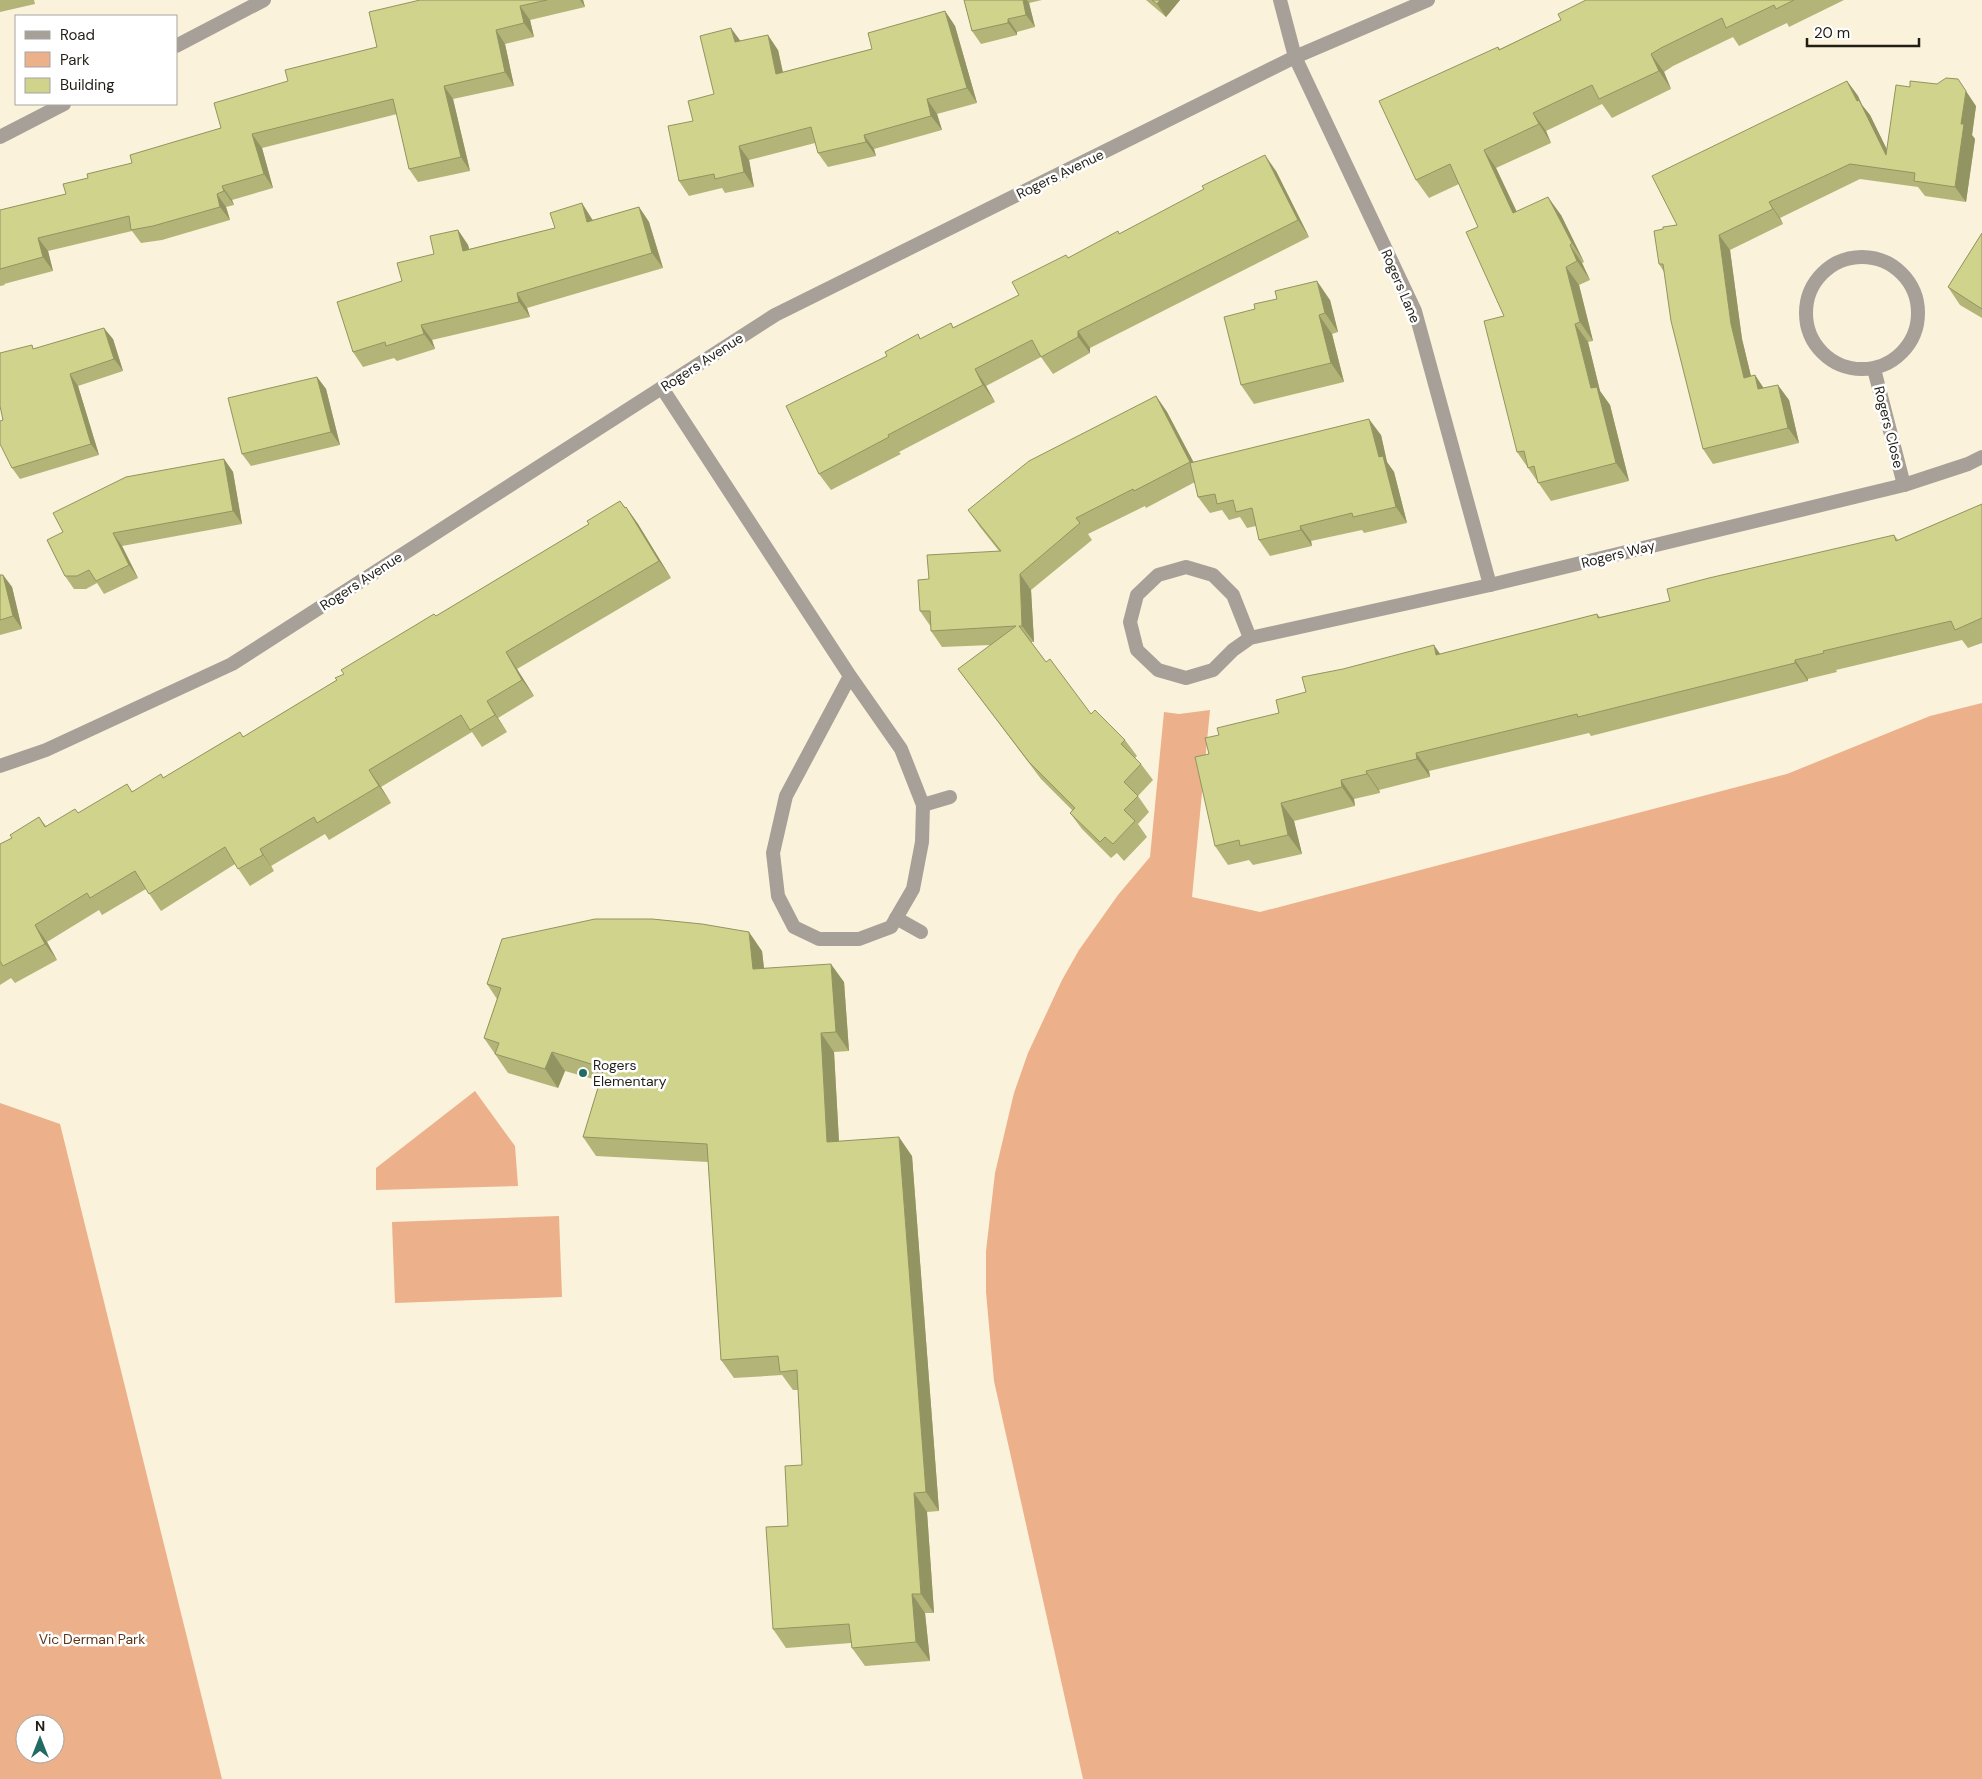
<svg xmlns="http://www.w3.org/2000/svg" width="1982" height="1779" font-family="'DM Sans',sans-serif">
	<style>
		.green { fill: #ecb08a; fill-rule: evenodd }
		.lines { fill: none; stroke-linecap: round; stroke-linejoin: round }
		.service { stroke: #a7a098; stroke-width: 14 }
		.minor { stroke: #a7a098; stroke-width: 14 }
		.wall { fill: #b3b578 }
		.shaded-wall { fill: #929461 }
		.building { fill: #d0d38b; stroke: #929461 }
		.poi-dot { fill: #216b64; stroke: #fff; stroke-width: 2 }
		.labels { text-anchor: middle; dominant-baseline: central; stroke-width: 5; stroke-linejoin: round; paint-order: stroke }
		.street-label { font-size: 14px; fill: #211e16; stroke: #fff }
		.poi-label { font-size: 14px; fill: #211e16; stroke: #fff; text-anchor: start }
		.park-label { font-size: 14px; fill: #5f3517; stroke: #fff }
	</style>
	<rect width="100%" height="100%" fill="#faf2da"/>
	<!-- green -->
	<g class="green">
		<path d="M1982,703V1779H1083L994,1381L986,1292V1251L995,1173L1014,1093L1028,1053L1062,980L1079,950L1118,895L1150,857L1164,712L1179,714L1210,710L1192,897L1260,912L1787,774L1930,716Z"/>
		<path d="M475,1091L515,1146L518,1186L376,1190V1168Z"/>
		<path d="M0,1103L60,1124L222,1779H0ZM25,1724H55V1754H25Z"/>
		<path d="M559,1216L562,1297L395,1303L392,1222Z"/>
	</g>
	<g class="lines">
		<!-- service -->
		<g class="service">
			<path d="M662,388L850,676L901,749L923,805L922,842L913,889L891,927L859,939H819L794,927L778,896L773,853L786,796L850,676"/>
			<path d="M923,805L950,797"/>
			<path d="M896,918L921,932"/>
		</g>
		<!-- minor -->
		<g class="minor">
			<path d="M1280,0L1295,57L1415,311L1490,585"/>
			<path d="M176,46L264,0"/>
			<path d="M0,137L64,104"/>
			<circle cx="1862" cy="313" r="56"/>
			<path d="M1874,369L1904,485"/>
			<path d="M1250,638L1233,595L1213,575L1186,567L1158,575L1137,595L1130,622L1137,650L1158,670L1186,678L1213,670L1233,650L1250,638L1490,585L1904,485L1968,464L1982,457"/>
			<path d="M0,766L46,750L232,664L775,315L1295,57L1428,0"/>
		</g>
	</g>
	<!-- wall -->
	<g class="wall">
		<path d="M0,0H34L35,4L0,12Z"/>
		<path d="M420,0H583L585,7L530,20L534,37L505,44L514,86L453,99L470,171L418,182L409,169L397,114L262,148L273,188L232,200L234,205L226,207L230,220L162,240L141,243L132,231L48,251L53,271L4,284L5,285L0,286V210L66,194L88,178L132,163L221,128L288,81L377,47Z"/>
		<path d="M964,0H1042L1029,3L1035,27L1017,32V35L981,44L972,31Z"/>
		<path d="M1146,0H1180L1166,17Z"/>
		<path d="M1586,0H1844L1789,27L1787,23L1739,46L1733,37L1673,66L1664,72L1671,89L1612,118L1602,104L1546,131L1551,143L1496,168L1516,211L1561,215L1584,262L1582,263L1590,280L1579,285L1593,341L1588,342L1600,391L1610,405L1629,481L1551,501L1517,452L1504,316L1478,227L1459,184L1429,198L1416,180L1498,47L1500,49L1561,20Z"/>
		<path d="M945,11L955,26L977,103L937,114L942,130L874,149L876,156L828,167L818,153L815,143L749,160L754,187L725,193L722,188L689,196L679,181L693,121L714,94L740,41L778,50L783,72L872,49Z"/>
		<path d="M1847,81L1858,96L1862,105L1870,115L1887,150L1976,106L1972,135L1975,139L1966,202L1925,196L1918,187L1860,179L1780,218L1783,224L1730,250L1742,339L1751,376L1755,375L1763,388L1789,400L1799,443L1713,464L1703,449L1664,272L1659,264L1663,229L1677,225Z"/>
		<path d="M1276,171L1309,237L1090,348V353L1053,374L1041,357L986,386L995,402L899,452L901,454L831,490L819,474L921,339L954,327L1019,295L1068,258L1120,234Z"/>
		<path d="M639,207L649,222L663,268L527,308L530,317L432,340L435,349L397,361L394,358L363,367L353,352L402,281L434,254L458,230L468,245L469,249L592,219L593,220Z"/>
		<path d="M1982,233V318L1960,305L1948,287Z"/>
		<path d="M1330,300L1338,332L1332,334L1344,382L1254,404L1241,385Z"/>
		<path d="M113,339L123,371L78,386L99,455L20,479L12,468L3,420L34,349Z"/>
		<path d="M317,377L326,389L340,445L251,466L242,454Z"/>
		<path d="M1156,396L1167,412L1193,462L1381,435L1387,462L1394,472L1407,523L1364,533L1362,530L1311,541L1312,546L1270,556L1259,540L1256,526L1247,528L1240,517L1229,520L1222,510L1210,513L1198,497L1195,482L1146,508L1145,506L1088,534L1092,540L1031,590L1034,642H1031L1046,662L1091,714L1125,740L1137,756L1135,758L1141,764L1153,780L1138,796L1149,812L1138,824L1147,837L1124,861L1117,853L1111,858L1082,829L1070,813L1072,810L1041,779L970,685L958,669L991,645L942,647L931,631V627L920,611L929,579L999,551L980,527L968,510Z"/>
		<path d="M224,459L233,472L242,524L122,546L138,578L104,594L97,583L86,589H74L65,576L47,540Z"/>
		<path d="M620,501L625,507H626L638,524L671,578L517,669L534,696L498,718L507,732L482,747L472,732L381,787L391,803L329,840L325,834L271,866L274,871L250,886L235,864L161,911L146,889L102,915L99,910L47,942L57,960L15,983L11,978L0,985V844L12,838L39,817L46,826L133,791L163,778L240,732L243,737L337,680L344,674L436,616L589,524Z"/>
		<path d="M1982,504V643L1968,648L1962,640L1836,670L1837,672L1808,679V681L1591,736L1589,733L1429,771L1430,777L1379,790L1380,793L1354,799L1355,806L1294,821L1302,854L1253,865L1249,860L1228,865L1215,846L1209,754L1219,735L1279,713L1306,692L1440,654L1597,614L1600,617L1670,601L1894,535L1898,540Z"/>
		<path d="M0,575H3L12,587L22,629L0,635Z"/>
		<path d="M762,951L764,968L844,982L849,1051L834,1052L839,1141L912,1156L939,1511L927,1512L934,1613H925L930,1661L865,1666L852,1648L851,1643L786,1648L773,1629L788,1526L802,1465L798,1390H793L782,1375L734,1378L721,1360L708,1162L596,1156L583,1137L600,1081L565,1071L558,1088L508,1073L484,1038L497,999L487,984Z"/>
	</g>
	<!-- shaded-wall -->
	<g class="shaded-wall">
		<path d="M580,0H583L585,7Z"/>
		<path d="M1023,0H1027L1029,3L1035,27L1026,15Z"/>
		<path d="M1160,0H1180L1166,17L1157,4Z"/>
		<path d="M520,6L530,20L534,37L524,23Z"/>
		<path d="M945,11L955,26L977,103L967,88Z"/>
		<path d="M1008,19L1017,32V35L1008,23Z"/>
		<path d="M731,28L742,43L735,42Z"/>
		<path d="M496,30L505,44L514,86L505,72Z"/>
		<path d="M768,35L778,50L786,88L776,74Z"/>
		<path d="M1651,54L1664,72L1671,89L1659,71Z"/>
		<path d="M1847,81L1858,96L1862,105L1870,115L1897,170L1886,155Z"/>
		<path d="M444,86L453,99L470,171L461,157Z"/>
		<path d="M1966,91L1976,106L1972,135L1975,139L1966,202L1955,187L1961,124Z"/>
		<path d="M927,99L937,114L942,130L931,116Z"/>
		<path d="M1533,113L1546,131L1551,143L1539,124Z"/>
		<path d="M252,134L262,148L273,188L264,174Z"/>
		<path d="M864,135L874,149L876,156L866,142Z"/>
		<path d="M739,146L749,160L754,187L744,172Z"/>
		<path d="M1484,150L1496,168L1526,231L1513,213Z"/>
		<path d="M1265,155L1276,171L1309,237L1298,220Z"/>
		<path d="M222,186L232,200L234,205L224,191Z"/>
		<path d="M217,194L226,207L230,220L220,207Z"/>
		<path d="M1548,197L1561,215L1584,262L1572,243Z"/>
		<path d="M1769,202L1780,218L1783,224L1773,209Z"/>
		<path d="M582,203L592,219L598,237L587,222Z"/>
		<path d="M639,207L649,222L663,268L652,253Z"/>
		<path d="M458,230L468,245L474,266L463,251Z"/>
		<path d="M1719,235L1730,250L1742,339L1755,393L1744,378L1731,324Z"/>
		<path d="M38,238L48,251L53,271L43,257Z"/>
		<path d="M1570,245L1582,263L1590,280L1577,261Z"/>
		<path d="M1566,267L1579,285L1593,341L1580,322Z"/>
		<path d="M1317,281L1330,300L1338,332L1325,313Z"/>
		<path d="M517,293L527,308L530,317L519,302Z"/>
		<path d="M1319,315L1332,334L1344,382L1331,363Z"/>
		<path d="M1575,324L1588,342L1600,391L1610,405L1629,481L1616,463L1591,388Z"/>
		<path d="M421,325L432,340L435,349L424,334Z"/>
		<path d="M104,328L113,339L123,371L114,359Z"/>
		<path d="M1078,331L1090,348V353L1078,337Z"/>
		<path d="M975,369L986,386L995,402L983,385Z"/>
		<path d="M70,374L78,386L99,455L91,444Z"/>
		<path d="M1755,375L1765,390L1758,389Z"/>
		<path d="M317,377L326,389L340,445L331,432Z"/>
		<path d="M1778,385L1789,400L1799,443L1788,428Z"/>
		<path d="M1156,396L1167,412L1202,478L1190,462Z"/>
		<path d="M1369,419L1381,435L1387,462L1394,472L1407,523L1396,507L1379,457Z"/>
		<path d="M224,459L233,472L242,524L233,511Z"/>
		<path d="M626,507L638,524L671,578L659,561Z"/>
		<path d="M1300,526L1311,541L1312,546L1301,530Z"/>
		<path d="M113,533L122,546L138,578L129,565Z"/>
		<path d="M1020,574L1031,590L1034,642L1022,626Z"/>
		<path d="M3,575L12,587L22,629L13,616Z"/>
		<path d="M1434,645L1447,664L1436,655Z"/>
		<path d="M506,652L517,669L534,696L522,680Z"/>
		<path d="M1795,660L1808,679V681L1795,663Z"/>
		<path d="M487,701L498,718L507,732L495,715Z"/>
		<path d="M1416,753L1429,771L1430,777L1417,759Z"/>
		<path d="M369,770L381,787L391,803L379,786Z"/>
		<path d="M1366,771L1379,790L1380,793L1367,774Z"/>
		<path d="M1341,780L1354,799L1355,806L1342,787Z"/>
		<path d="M1281,803L1294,821L1302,854L1288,835Z"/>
		<path d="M260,849L271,866L274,871L263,855Z"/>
		<path d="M35,925L47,942L57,960L45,944Z"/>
		<path d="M749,932L762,951L766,987L753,969Z"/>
		<path d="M831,964L844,982L849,1051L836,1032Z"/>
		<path d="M821,1033L834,1052L840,1161L827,1142Z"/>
		<path d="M552,1052L565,1071L558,1088L545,1069Z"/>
		<path d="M899,1137L912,1156L939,1511L926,1492Z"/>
		<path d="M914,1493L927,1512L934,1613L921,1594Z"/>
		<path d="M912,1594L925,1613L930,1661L916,1642Z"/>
	</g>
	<!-- building -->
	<g class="building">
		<path d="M420,0H547L520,6L524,23L496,30L505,72L444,86L461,157L409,169L393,99L252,134L264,174L222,186L224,191L217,194L220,207L153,226L131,230L129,216L38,238L43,257L0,269V210L66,194L63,184L88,178L87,174L132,163L130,155L221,128L214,103L288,81L285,70L377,47L369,12Z"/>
		<path d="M964,0H1023L1026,15L1008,19V23L972,31Z"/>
		<path d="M1152,0H1160L1157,4Z"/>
		<path d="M1586,0H1794L1776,9L1774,5L1726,28L1722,18L1661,48L1651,54L1659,71L1599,99L1592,85L1533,113L1539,124L1484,150L1513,213L1548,197L1572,243L1570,245L1577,261L1566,267L1580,322L1575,324L1591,388L1597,387L1616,463L1538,483L1534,466L1528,468L1524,451L1517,452L1484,321L1504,316L1466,232L1478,227L1450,164L1416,180L1379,101L1498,47L1499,50L1561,20L1558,14Z"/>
		<path d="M945,11L967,88L927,99L931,116L864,135L866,142L818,153L811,127L739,146L744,172L715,179L714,174L679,181L668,126L693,121L688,101L714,94L700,36L731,28L735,42L768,35L776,74L872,49L868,33Z"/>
		<path d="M1946,78L1958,79L1966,91L1961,124H1964L1955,187L1914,181L1915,173L1850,164L1769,202L1773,209L1719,235L1731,324L1744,378L1755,375L1758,389L1778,385L1788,428L1703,449L1671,321L1663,264H1659L1654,231L1663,229V227L1677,225L1652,176L1847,81L1857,101L1859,100L1886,155L1896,85L1910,87V81L1937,84Z"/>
		<path d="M1265,155L1298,220L1078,331V337L1041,357L1032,340L975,369L983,385L888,435L889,437L819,474L786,406L887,356L885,352L918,334L920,339L951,323L953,328L1019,295L1012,282L1066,255L1068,258L1118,231L1119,234L1204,189L1202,186Z"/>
		<path d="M582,203L587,222L639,207L652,253L517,293L519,302L421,325L424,334L386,346L385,342L353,352L337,302L402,281L397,263L434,254L430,236L458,230L463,251L555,228L550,213Z"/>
		<path d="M1982,233V309L1948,287Z"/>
		<path d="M1317,281L1325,313L1319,315L1331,363L1241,385L1224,317L1255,309L1254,304L1277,299L1275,291Z"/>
		<path d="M104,328L114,359L70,374L91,444L12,468L0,444V421L3,420L0,406V353L32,345L33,349Z"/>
		<path d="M317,377L331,432L242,454L228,398Z"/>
		<path d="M1156,396L1190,462L1134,491L1133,489L1076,518L1080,523L1020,574L1022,626H1019L1046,662L1050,659L1091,714L1095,710L1125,740L1121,744L1141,764L1124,782L1138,796L1124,810L1135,821L1113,844L1105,837L1100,842L1070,813L1075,808L1029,762L958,669L1016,626L931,631L930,611H920L918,580L929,579L927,555L1001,551L968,510L1029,461Z"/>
		<path d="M1369,419L1379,457L1383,456L1396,507L1353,517L1352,513L1300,526L1301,530L1259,540L1252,508L1236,512L1233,500L1217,504L1215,494L1198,497L1190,463Z"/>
		<path d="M224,459L233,511L113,533L129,565L96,581L89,570L77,576H65L47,540L63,532L53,513L126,477Z"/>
		<path d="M620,501L625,508L626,507L659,561L506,652L522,680L487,701L495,715L470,730L461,715L369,770L379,786L317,823L314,817L260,849L263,855L238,869L225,847L149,894L135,871L90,898L87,893L35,925L45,944L3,966L0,961V844L12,838L10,835L39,817L45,827L75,809L78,813L127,784L132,792L161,774L163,778L240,732L243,737L337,680L335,678L344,674L341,670L434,614L436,616L589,524L587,521Z"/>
		<path d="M1982,504V618L1955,630L1951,621L1823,651L1824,653L1795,660V663L1578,717L1577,714L1416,753L1417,759L1366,771L1367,774L1341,780L1342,787L1281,803L1288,835L1240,846L1239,840L1215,846L1195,757L1209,754L1205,738L1219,735L1217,728L1279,713L1276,700L1306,692L1302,677L1343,669L1434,645L1436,655L1597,614L1598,618L1670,601L1667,589L1709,578L1894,535L1896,541Z"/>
		<path d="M0,575H3L13,616L0,620Z"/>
		<path d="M595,919H652L702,924L749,932L753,969L831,964L836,1032L821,1033L827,1142L899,1137L926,1492L914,1493L921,1594H912L916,1642L852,1648L849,1624L773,1629L766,1527L788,1526L785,1466L802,1465L797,1370L780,1372L778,1356L721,1360L707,1144L583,1137L604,1068L552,1052L545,1069L495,1054L499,1043L484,1038L501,988L487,984L502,939Z"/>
	</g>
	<!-- markers -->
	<circle class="poi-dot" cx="583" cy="1073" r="5"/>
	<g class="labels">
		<!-- street labels -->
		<g class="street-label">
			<text transform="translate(1060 174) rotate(-26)">Rogers Avenue</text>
			<text transform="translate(1401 286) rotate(67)">Rogers Lane</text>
			<text transform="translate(702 362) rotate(-33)">Rogers Avenue</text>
			<text transform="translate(1889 427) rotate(76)">Rogers Close</text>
			<text transform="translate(1618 554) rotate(-14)">Rogers Way</text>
			<text transform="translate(361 581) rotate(-33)">Rogers Avenue</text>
		</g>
		<!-- poi labels -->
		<g class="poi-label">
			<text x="593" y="1065">Rogers<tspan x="593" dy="16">Elementary</tspan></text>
		</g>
		<!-- park labels -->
		<g class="park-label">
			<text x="92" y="1639">Vic Derman Park</text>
		</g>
	</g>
	<!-- legend -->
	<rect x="15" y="15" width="162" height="90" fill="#ffffff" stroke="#a6a5a2"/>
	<rect x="25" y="31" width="25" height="8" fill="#a7a098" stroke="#a6a5a2"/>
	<text x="60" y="40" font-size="15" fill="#211e16">Road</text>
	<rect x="25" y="52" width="25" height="15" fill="#ecb08a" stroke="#a6a5a2"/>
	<text x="60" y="65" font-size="15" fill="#211e16">Park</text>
	<rect x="25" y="78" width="25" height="15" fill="#d0d38b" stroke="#a6a5a2"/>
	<text x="60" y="90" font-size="15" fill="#211e16">Building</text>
	<!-- north arrow -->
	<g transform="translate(40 1739)"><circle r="24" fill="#ffffff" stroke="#a6a5a2"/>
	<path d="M0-4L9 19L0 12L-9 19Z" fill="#216b64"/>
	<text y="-8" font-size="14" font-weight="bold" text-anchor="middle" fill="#211e16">N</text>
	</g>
	<!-- scale -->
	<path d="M1807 38v8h112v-8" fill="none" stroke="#211e16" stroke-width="2.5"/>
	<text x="1814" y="38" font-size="15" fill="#211e16" stroke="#ffffff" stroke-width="4" paint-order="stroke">20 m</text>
</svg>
